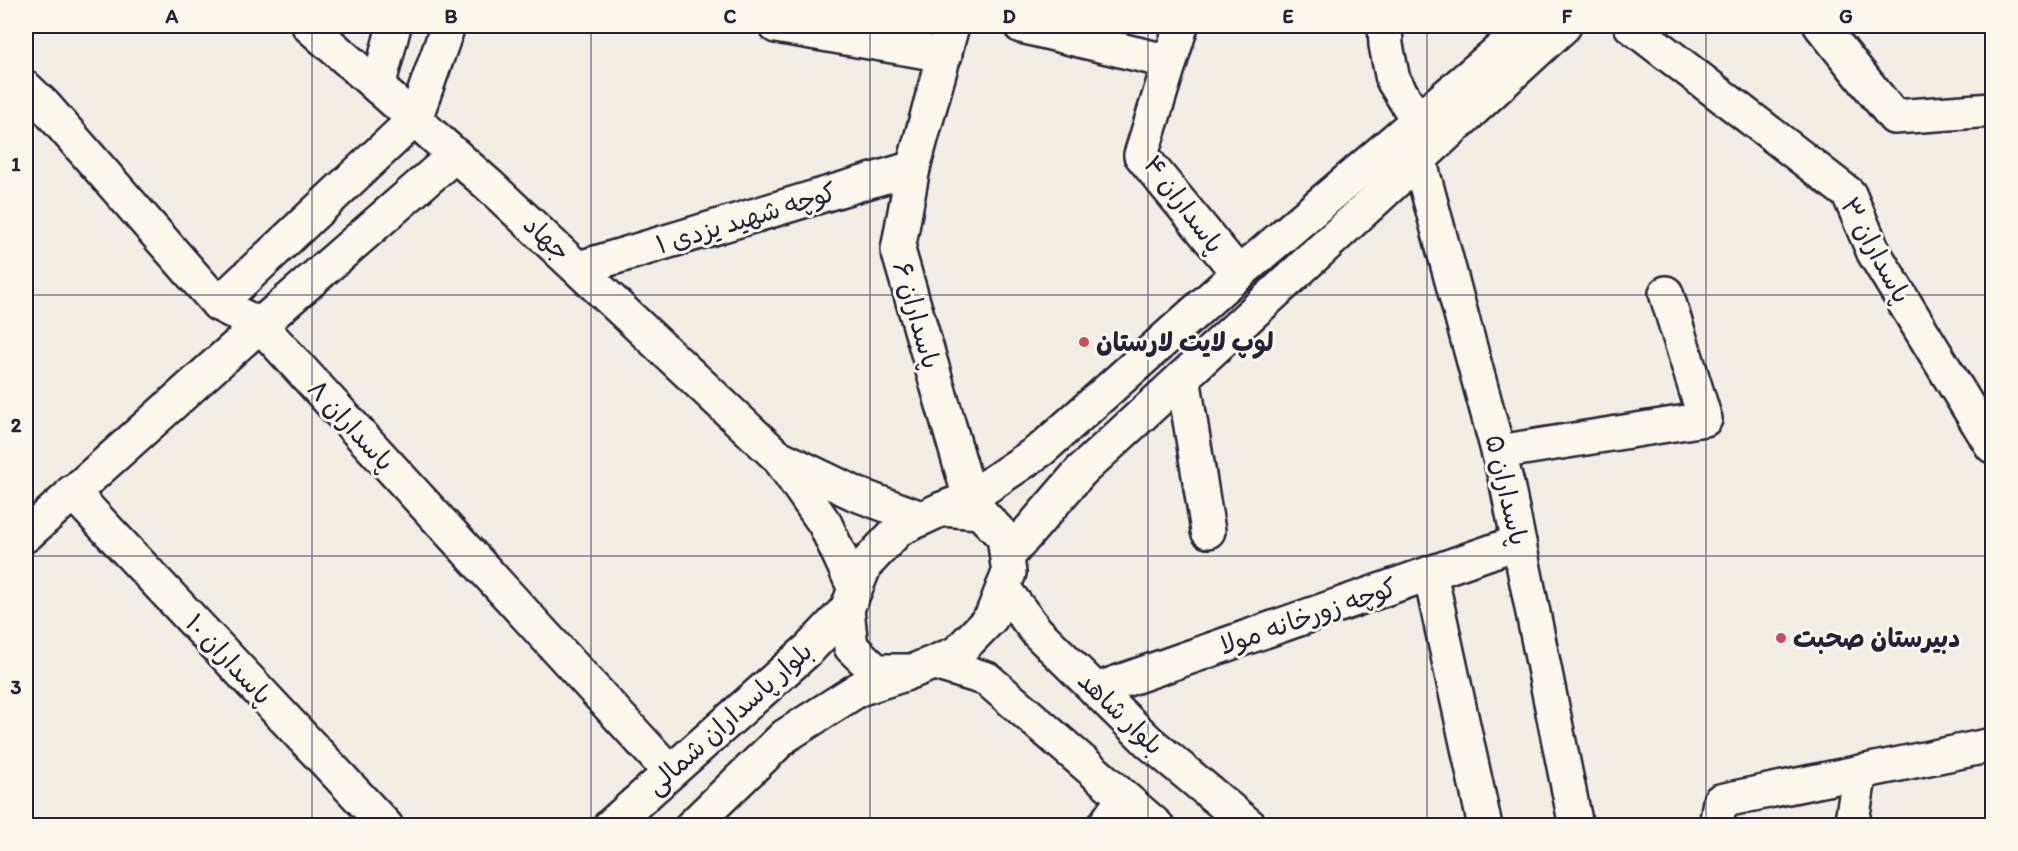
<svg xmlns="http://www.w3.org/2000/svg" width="2018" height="851" font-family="Itim,'Playpen Sans Arabic',sans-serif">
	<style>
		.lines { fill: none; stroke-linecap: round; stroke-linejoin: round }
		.minor-casing { stroke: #22223b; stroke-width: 38 }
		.major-casing { stroke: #22223b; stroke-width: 38 }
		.minor { stroke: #fbf7ec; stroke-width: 33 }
		.major { stroke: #fbf7ec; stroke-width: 33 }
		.grid { fill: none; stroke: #22223b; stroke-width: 1.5; stroke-opacity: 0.55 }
		.poi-dot { fill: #d1495b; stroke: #fbf7ec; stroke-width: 2 }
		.labels { text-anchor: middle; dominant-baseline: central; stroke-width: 6; stroke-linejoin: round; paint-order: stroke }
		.street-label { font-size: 26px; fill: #22223b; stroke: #fbf7ec }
		.poi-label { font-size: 26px; font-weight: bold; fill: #22223b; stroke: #fbf7ec; text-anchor: start }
		.neatline { fill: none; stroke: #22223b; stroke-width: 2 }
		.grid-label { font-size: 20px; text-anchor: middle; font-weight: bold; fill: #22223b }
	</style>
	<rect width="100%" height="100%" fill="#f2eee5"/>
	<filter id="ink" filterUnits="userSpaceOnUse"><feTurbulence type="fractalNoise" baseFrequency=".0167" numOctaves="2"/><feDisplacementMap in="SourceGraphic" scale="12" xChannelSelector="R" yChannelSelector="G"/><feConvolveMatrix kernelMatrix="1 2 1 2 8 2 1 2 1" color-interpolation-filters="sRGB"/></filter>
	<g filter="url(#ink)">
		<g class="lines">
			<!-- minor casing -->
			<g class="minor-casing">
				<g id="minor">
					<path d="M776,26L945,55"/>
					<path d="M952,26L913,168L898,250L970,498"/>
					<path d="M1021,26L1170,62"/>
					<path d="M1181,26L1141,155L1239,274"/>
					<path d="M1385,26L1386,45L1393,80L1418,121"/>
					<path d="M1631,26L1849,194L1874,253L1992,446"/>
					<path d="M1821,26L1894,117L1992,110"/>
					<path d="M378,87L394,26"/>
					<path d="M26,88L44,105L218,304L260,325L670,772"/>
					<path d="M1419,159L1507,484L1576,826"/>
					<path d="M579,268L913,168"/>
					<path d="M218,304L415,119L448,26"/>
					<path d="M1183,377L1208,531"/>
					<path d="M1499,452L1705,419L1666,293"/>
					<path d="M72,492L386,826"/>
					<path d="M26,535L260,325L455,155"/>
					<path d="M1430,573L1485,826"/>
					<path d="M1096,690L1519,542"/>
					<path d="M1104,826L1124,798"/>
					<path d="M1716,826L1720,801L1992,745"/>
					<path d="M1851,826L1860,772"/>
				</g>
			</g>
			<!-- major casing -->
			<g class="major-casing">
				<g id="major">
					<path d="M309,26L490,186L779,458L825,524L855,589"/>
					<path d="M781,458L856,494L921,518"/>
					<path d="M942,509L970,498L1042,449L1222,288L1508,43L1524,26"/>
					<path d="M942,509L980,512L1004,537L1009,573L991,618L957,653L913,671H876L851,647L847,609L865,565L899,529Z"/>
					<path d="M1007,557L1081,471L1564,26"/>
					<path d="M1003,588L1037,632L1149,742L1250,826"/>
					<path d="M935,663L987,679L1157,826"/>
					<path d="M610,826L809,649L847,609"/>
					<path d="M692,826L785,736L859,689L905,674"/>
				</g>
			</g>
			<!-- minor -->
			<use href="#minor" class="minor"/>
			<!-- major -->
			<use href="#major" class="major"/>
		</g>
	</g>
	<!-- grid -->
	<path class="grid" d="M312,26V826M591,26V826M870,26V826M1148,26V826M1427,26V826M1706,26V826M26,295H1992M26,556H1992"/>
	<!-- markers -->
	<g class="poi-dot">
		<circle cx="1084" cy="342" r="6"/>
		<circle cx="1781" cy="638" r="6"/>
	</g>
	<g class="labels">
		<!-- street labels -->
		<g class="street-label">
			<text transform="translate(1184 204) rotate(53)">پاسداران ۴</text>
			<text transform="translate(746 218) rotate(-17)">کوچه شهید یزدی ۱</text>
			<text transform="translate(547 238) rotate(43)">جهاد</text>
			<text transform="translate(1876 250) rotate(61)">پاسداران ۳</text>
			<text transform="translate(917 315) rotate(74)">پاسداران ۶</text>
			<text transform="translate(351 425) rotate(47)">پاسداران ۸</text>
			<text transform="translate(1507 490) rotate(77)">پاسداران ۵</text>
			<text transform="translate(1308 616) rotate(-19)">کوچه زورخانه مولا</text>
			<text transform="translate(229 659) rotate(47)">پاسداران ۱۰</text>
			<text transform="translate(1121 713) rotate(44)">بلوار شاهد</text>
			<text transform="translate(729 718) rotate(-42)">بلوار پاسداران شمالی</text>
		</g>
		<!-- poi labels -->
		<g class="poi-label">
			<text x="1096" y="342">لوپ لایت لارستان</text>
			<text x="1793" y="638">دبیرستان صحبت</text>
		</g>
	</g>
	<!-- margin -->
	<rect width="2018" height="851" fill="none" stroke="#fbf7ec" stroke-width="66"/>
	<rect x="33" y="33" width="1952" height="785" class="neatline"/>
	<g class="grid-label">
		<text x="172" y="23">A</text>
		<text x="451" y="23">B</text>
		<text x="730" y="23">C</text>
		<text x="1009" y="23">D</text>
		<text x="1288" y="23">E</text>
		<text x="1567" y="23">F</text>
		<text x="1846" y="23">G</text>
		<text x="16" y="171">1</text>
		<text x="16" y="432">2</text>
		<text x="16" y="694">3</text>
	</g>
</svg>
